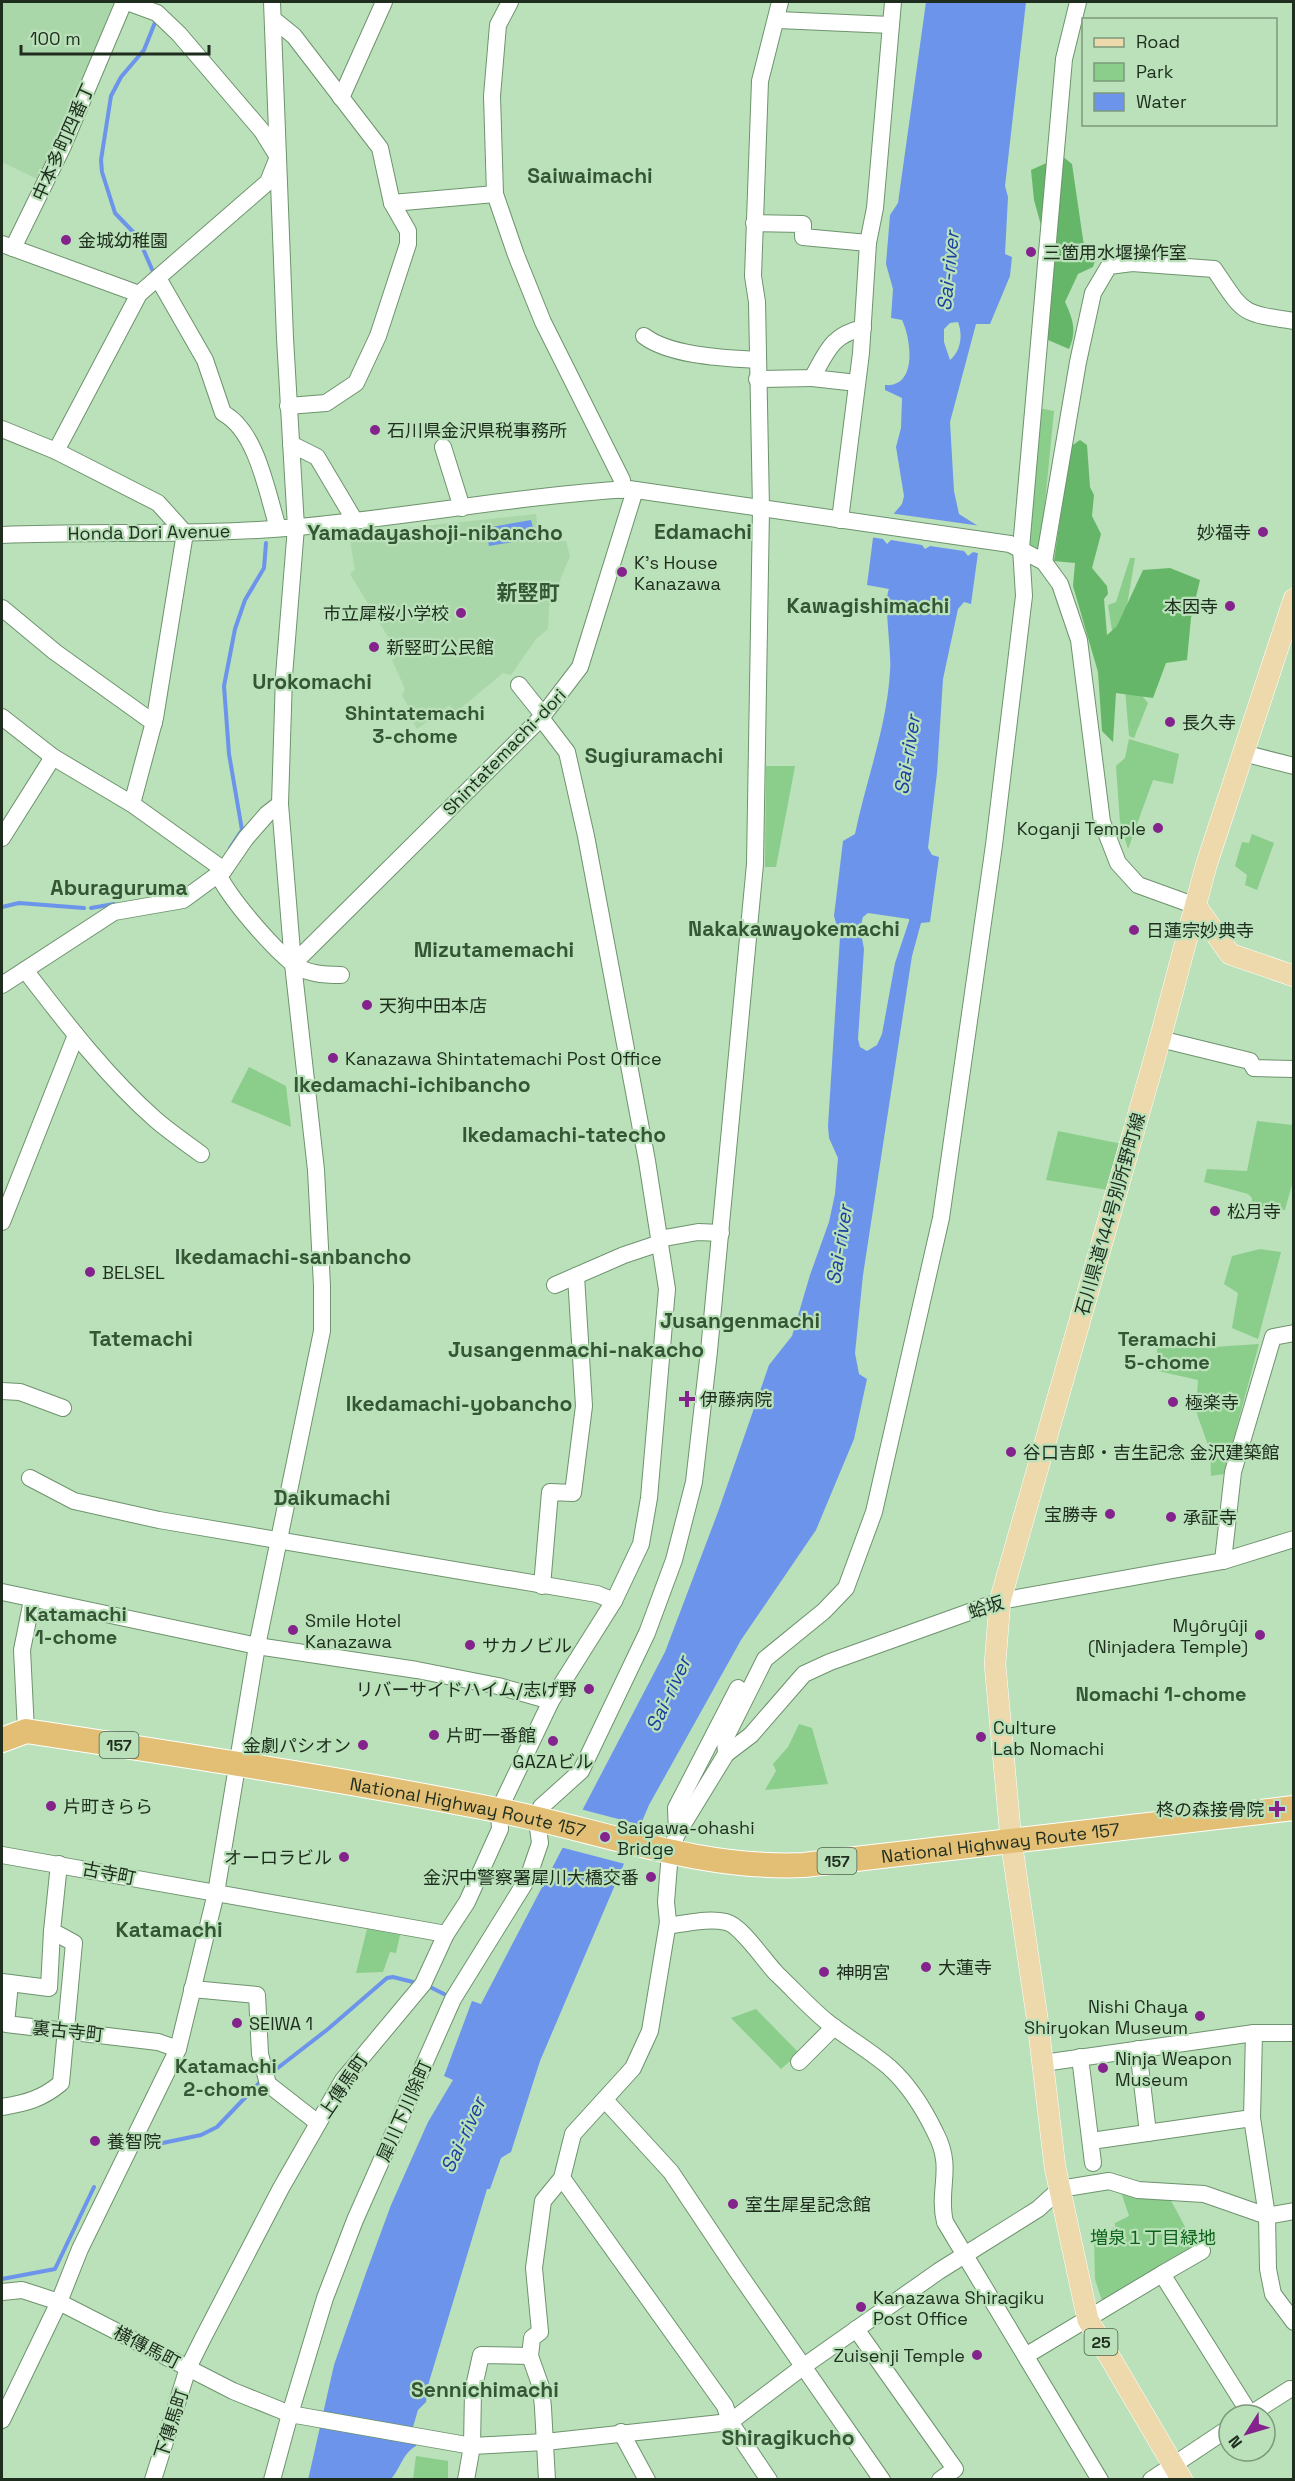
<svg xmlns="http://www.w3.org/2000/svg" width="1295" height="2481" font-family="'Space Grotesk','Noto Sans JP',sans-serif">
	<style>
		.built { fill: #aad7aa }
		.green { fill: #8bcd8b }
		.forest { fill: #66b669 }
		.water { fill: #6d94eb; fill-rule: evenodd }
		.pier { fill: #bae1b9 }
		.lines { fill: none; stroke-linecap: round; stroke-linejoin: round }
		.stream { stroke: #6d94eb; stroke-width: 4 }
		.minor-casing { stroke: #6e936e; stroke-width: 18 }
		.major-casing { stroke: #fff; stroke-width: 22 }
		.highway-casing { stroke: #fff; stroke-width: 26 }
		.minor { stroke: #fff; stroke-width: 16 }
		.major { stroke: #eed9ac; stroke-width: 21 }
		.highway { stroke: #e2bf74; stroke-width: 24 }
		.poi-dot { fill: #85238d; stroke: #bae1b9; stroke-width: 2 }
		.labels { text-anchor: middle; dominant-baseline: central; stroke-width: 4.5; stroke-linejoin: round; paint-order: stroke }
		.shield { fill: #bae1b9; stroke: #4d634c; stroke-width: 1.5 }
		.shield-label { font-size: 16px; font-weight: bold; fill: #1e2d1e }
		.street-label { font-size: 18px; fill: #1e2d1e; stroke: #bae1b9 }
		.poi-label { font-size: 18px; fill: #1e2d1e; stroke: #bae1b9; text-anchor: start }
		.park-label { font-size: 18px; fill: #0c641a; stroke: #bae1b9 }
		.water-label { font-size: 20px; font-style: italic; fill: #1b40a3; stroke: #bae1b9 }
		.neighbourhood-label { font-size: 20px; font-weight: bold; fill: #345635; stroke: #bae1b9 }
		.quarter-label { font-size: 21px; font-weight: bold; fill: #345635; stroke: #bae1b9 }
	</style>
	<rect width="100%" height="100%" fill="#bae1b9"/>
	<!-- built -->
	<g class="built">
		<path d="M2,2H117L41,181L2,162Z"/>
		<path d="M536,514L540,541H566L570,556L549,607L548,629L536,639L511,675L503,673L455,713L450,705L417,729L411,719L414,717L402,695L405,689L392,660L399,655L350,574L355,570L349,534Z"/>
	</g>
	<!-- green -->
	<g class="green">
		<path d="M1038,408L1054,411L1040,554L1027,546Z"/>
		<path d="M1130,558H1135L1122,635L1112,630L1108,605L1116,602Z"/>
		<path d="M1124,678L1141,679L1143,697L1148,703L1134,738L1129,736Z"/>
		<path d="M1129,739L1179,754L1173,784L1153,780L1128,849L1120,822L1116,766L1125,758Z"/>
		<path d="M766,766H795L776,867H765Z"/>
		<path d="M1252,834L1274,843L1257,890L1245,885L1247,875L1235,866L1242,842L1249,843Z"/>
		<path d="M249,1067L286,1086L291,1127L231,1102Z"/>
		<path d="M1257,1121L1293,1125V1181L1285,1210L1251,1207L1252,1198L1248,1194L1204,1182L1207,1169L1247,1171Z"/>
		<path d="M1058,1131L1122,1144L1108,1190L1046,1180Z"/>
		<path d="M1260,1249L1281,1252L1258,1339L1232,1328L1238,1293L1224,1284L1232,1256Z"/>
		<path d="M1259,1344L1224,1474L1211,1476L1210,1451L1196,1411L1198,1380L1154,1370L1158,1345L1199,1348Z"/>
		<path d="M799,1724L812,1728L828,1784L765,1790L776,1771L773,1764L788,1747Z"/>
		<path d="M367,1929L400,1935L396,1953L390,1952L383,1972L356,1973Z"/>
		<path d="M756,2009L799,2053L781,2069L731,2018Z"/>
		<path d="M1120,2189L1169,2197L1196,2247L1103,2304L1095,2279L1094,2237L1115,2227V2223L1129,2216Z"/>
		<path d="M416,2456L448,2461V2479H413Z"/>
	</g>
	<!-- forest -->
	<g class="forest">
		<path d="M1062,156L1072,164L1084,246L1095,261L1093,267L1078,274L1065,302C1073,319 1077,331 1069,349L1048,340L1034,312L1042,229L1034,200L1031,170Z"/>
		<path d="M1080,440L1087,445L1090,487L1094,495L1092,516L1101,534L1092,568L1107,586L1108,594L1104,599L1107,635L1117,626L1143,570L1170,568L1200,580L1191,618L1187,660L1166,663L1153,698L1116,693L1113,742L1102,731L1098,672L1073,586L1075,563L1054,561L1070,447Z"/>
	</g>
	<!-- water -->
	<g class="water">
		<path d="M926,2H1026L1005,186L1008,197L1005,254L1012,257L1010,276L990,324H976L950,422L954,491L959,514L978,526V553L971,604L964,602L958,609L943,679L937,773L928,848L932,855L939,857L930,922L921,923L912,956L863,1275L855,1353L859,1374L867,1379L854,1439L816,1530L741,1640L649,1805L540,2061L511,2152L501,2158L490,2189H487L429,2382L426,2402L418,2410L413,2427L416,2446C402,2454 401,2468 391,2479L308,2480L334,2365L366,2273L391,2205L428,2122L453,2080L444,2076L472,2001L481,2004L665,1652L718,1512L769,1365L792,1336L810,1275L829,1222L835,1194L838,1158L829,1138L828,1126L840,937L834,916L843,841L855,834C866,780 887,727 890,671C892,652 883,601 889,589L867,585L873,538L902,504L904,496L896,447L901,428L902,398L885,390V385C918,388 911,338 902,320L891,318L893,289L886,264L890,215L898,203ZM958,322C963,335 961,351 950,360L944,342V329L950,323ZM868,913L909,919V921L895,963L882,1034L877,1045L867,1051L860,1047L858,1039L864,949L860,928L863,917Z"/>
		<path d="M531,520L536,538L489,546L485,528Z"/>
	</g>
	<!-- pier -->
	<g class="pier">
		<path d="M889,513L981,526V554L973,552L968,556L964,551L930,546L925,549L922,545L891,540L887,544L883,539L870,537Z"/>
		<path d="M580,1809L645,1826L629,1865L560,1847Z"/>
	</g>
	<g class="lines">
		<!-- stream -->
		<g class="stream">
			<path d="M154,274L138,237L115,213L102,172L101,160L111,96L121,77L144,50L156,20"/>
			<path d="M230,848L242,830L229,754L224,686L235,629L245,600L264,568L266,543"/>
			<path d="M171,895L186,888"/>
			<path d="M2,907L19,903L84,908"/>
			<path d="M91,908L114,904"/>
			<path d="M428,1986L448,1996"/>
			<path d="M270,2074L328,2029L387,1978L393,1977L417,1983"/>
			<path d="M153,2145L201,2135L217,2127L262,2080"/>
			<path d="M2,2279L55,2269L94,2187"/>
		</g>
		<!-- minor casing -->
		<g class="minor-casing">
			<g id="minor">
				<path d="M510,2L498,25L492,96L495,194L516,255L543,322L622,480L621,490"/>
				<path d="M273,19L294,36L380,148L392,203L408,231V244L378,336L356,383L326,403L288,406"/>
				<path d="M778,20L891,25"/>
				<path d="M341,98L384,2"/>
				<path d="M392,203L495,194"/>
				<path d="M754,223L803,224V237L868,243"/>
				<path d="M2,244L139,294"/>
				<path d="M13,248L63,146L124,2"/>
				<path d="M158,278L205,360L223,413C257,431 267,493 278,528"/>
				<path d="M644,336C670,356 725,358 757,360"/>
				<path d="M812,378L857,383"/>
				<path d="M757,379L812,378C827,352 831,335 863,328"/>
				<path d="M2,429L56,451L158,503L185,533L155,718L132,804"/>
				<path d="M291,444L317,457L355,521"/>
				<path d="M443,447L462,508"/>
				<path d="M56,451L139,294L268,182L278,157L262,131L179,34L157,13L127,2"/>
				<path d="M840,520L861,353L868,243L875,208L893,2"/>
				<path d="M2,535C100,531 199,536 298,527C408,517 518,496 629,489L1010,544L1044,562L1060,584L1079,640L1102,822L1118,863L1138,885L1196,906"/>
				<path d="M1044,562L1078,362L1093,293L1109,266L1132,263L1214,269C1244,313 1239,313 1294,321"/>
				<path d="M2,608L55,652L154,723"/>
				<path d="M519,685L543,715"/>
				<path d="M2,717L53,757L132,804L224,870"/>
				<path d="M1243,753L1294,766"/>
				<path d="M2,838L53,757"/>
				<path d="M218,874C230,899 270,945 292,963C306,974 324,975 341,975"/>
				<path d="M293,964L541,718L580,667L635,490"/>
				<path d="M25,970C65,1022 106,1076 156,1120C170,1132 186,1143 201,1154"/>
				<path d="M2,985L114,912L183,900L224,870L246,838L267,814L280,804"/>
				<path d="M1160,1039L1250,1061L1254,1068L1294,1069"/>
				<path d="M2,1222L76,1035"/>
				<path d="M659,1239L698,1232L721,1233"/>
				<path d="M555,1285L624,1255L660,1243"/>
				<path d="M2,1391L20,1392L63,1408"/>
				<path d="M30,1478L74,1501L159,1520L597,1594L614,1601"/>
				<path d="M1223,1561L1233,1472L1273,1337L1294,1333"/>
				<path d="M542,1586L550,1492L573,1493L584,1406L576,1276"/>
				<path d="M2,1592L257,1646L417,1670L498,1686L551,1701"/>
				<path d="M26,1731L22,1650L32,1600"/>
				<path d="M726,1754L751,1735L804,1674L830,1662L1000,1601L1223,1561L1294,1539"/>
				<path d="M677,1833L676,1808L738,1688"/>
				<path d="M2,1855L446,1934"/>
				<path d="M668,1922L672,1925C689,1923 709,1918 726,1922C741,1925 765,1962 777,1974C793,1989 809,2007 826,2021C846,2037 869,2050 889,2067C908,2084 925,2111 936,2134C954,2169 937,2189 945,2222L1100,2480"/>
				<path d="M2,1982L10,1983L6,2024L158,2042L178,2049"/>
				<path d="M10,1983L49,1988L52,1931"/>
				<path d="M192,1989L257,1995L260,2054L268,2084L318,2123"/>
				<path d="M1254,2033L1252,2118L1267,2216L1268,2269L1273,2294L1294,2322"/>
				<path d="M1138,2049L1148,2133"/>
				<path d="M1080,2057L1093,2163"/>
				<path d="M799,2062L834,2027"/>
				<path d="M1043,2063L1254,2033H1294"/>
				<path d="M605,2100L671,2172L737,2271L882,2480"/>
				<path d="M2,2107C26,2103 42,2099 61,2083L74,1943L52,1931L59,1864"/>
				<path d="M1091,2141L1252,2118"/>
				<path d="M562,2178L725,2406L730,2422L769,2480"/>
				<path d="M1202,2251L1162,2274L1250,2414"/>
				<path d="M2,2292L22,2290L59,2302L233,2391L290,2414L325,2298L355,2220L453,1999L528,1878L540,1843L537,1820L541,1807L581,1771L647,1633L674,1560L694,1482L709,1351L755,864L761,509L757,302L753,276L760,81L780,2"/>
				<path d="M856,2329L955,2469L940,2480"/>
				<path d="M1027,2355L1162,2274"/>
				<path d="M530,2356L481,2355L473,2391L472,2446L545,2442L730,2422L804,2366L939,2271L1038,2209L1060,2189L1109,2181L1138,2190L1204,2194L1267,2216L1294,2211"/>
				<path d="M1249,2415L1290,2389"/>
				<path d="M2,2420L59,2302L80,2249L178,2049L216,1893L257,1646L322,1331V1286L316,1170L293,964L280,804L284,676L296,527L285,338L272,2"/>
				<path d="M621,2432L647,2480"/>
				<path d="M153,2480L188,2368L203,2338L281,2188L343,2080L423,1984L446,1934L467,1902L500,1829L499,1810L551,1701L614,1601L641,1544L649,1498L667,1289L647,1161L586,836L567,752L541,718"/>
				<path d="M272,2480L290,2414L472,2446L466,2480"/>
				<path d="M547,2480L543,2408L541,2387L530,2356L532,2338L540,2332L534,2268L543,2201L562,2178L573,2134L633,2068L650,2031L668,1922L666,1902L670,1852L677,1834L726,1754L725,1739L765,1659L824,1611L846,1588L874,1512L941,1218L994,845L1024,596L1021,548L1064,59L1078,2"/>
				<path d="M1151,2480L1229,2428"/>
			</g>
		</g>
		<!-- major casing -->
		<g class="major-casing">
			<g id="major">
				<path d="M1196,906L1230,954L1294,976"/>
				<path d="M1182,2480L1088,2320L1055,2167L1038,2024L1011,1840L995,1664L1000,1601L1160,1039L1206,866L1294,599"/>
			</g>
		</g>
		<!-- highway casing -->
		<g class="highway-casing">
			<g id="highway">
				<path id="s1" d="M2,1740L26,1731C184,1755 341,1779 497,1810C599,1830 698,1870 804,1865L1294,1808"/>
			</g>
		</g>
		<!-- minor -->
		<use href="#minor" class="minor"/>
		<!-- major -->
		<use href="#major" class="major"/>
		<!-- highway -->
		<use href="#highway" class="highway"/>
	</g>
	<!-- markers -->
	<g class="poi-dot">
		<circle cx="66" cy="240" r="6"/>
		<circle cx="1031" cy="252" r="6"/>
		<circle cx="375" cy="430" r="6"/>
		<circle cx="1263" cy="532" r="6"/>
		<circle cx="622" cy="572" r="6"/>
		<circle cx="1230" cy="606" r="6"/>
		<circle cx="461" cy="613" r="6"/>
		<circle cx="374" cy="647" r="6"/>
		<circle cx="1170" cy="722" r="6"/>
		<circle cx="1158" cy="828" r="6"/>
		<circle cx="1134" cy="930" r="6"/>
		<circle cx="367" cy="1005" r="6"/>
		<circle cx="333" cy="1058" r="6"/>
		<circle cx="1215" cy="1211" r="6"/>
		<circle cx="90" cy="1272" r="6"/>
		<path d="M684 1390h6v6h6v6h-6v6h-6v-6h-6v-6h6z"/>
		<circle cx="1173" cy="1402" r="6"/>
		<circle cx="1011" cy="1452" r="6"/>
		<circle cx="1110" cy="1514" r="6"/>
		<circle cx="1171" cy="1517" r="6"/>
		<circle cx="293" cy="1630" r="6"/>
		<circle cx="1260" cy="1635" r="6"/>
		<circle cx="470" cy="1645" r="6"/>
		<circle cx="589" cy="1689" r="6"/>
		<circle cx="434" cy="1735" r="6"/>
		<circle cx="981" cy="1737" r="6"/>
		<circle cx="553" cy="1741" r="6"/>
		<circle cx="363" cy="1745" r="6"/>
		<circle cx="51" cy="1806" r="6"/>
		<path d="M1274 1800h6v6h6v6h-6v6h-6v-6h-6v-6h6z"/>
		<circle cx="605" cy="1837" r="6"/>
		<circle cx="344" cy="1857" r="6"/>
		<circle cx="651" cy="1877" r="6"/>
		<circle cx="926" cy="1967" r="6"/>
		<circle cx="824" cy="1972" r="6"/>
		<circle cx="1200" cy="2016" r="6"/>
		<circle cx="237" cy="2023" r="6"/>
		<circle cx="1103" cy="2068" r="6"/>
		<circle cx="95" cy="2141" r="6"/>
		<circle cx="733" cy="2204" r="6"/>
		<circle cx="861" cy="2307" r="6"/>
		<circle cx="977" cy="2355" r="6"/>
	</g>
	<g class="labels">
		<!-- shield labels -->
		<g class="shield">
			<rect x="99.5" y="1732" width="39" height="26" rx="4.5"/>
			<rect x="817.5" y="1848" width="39" height="26" rx="4.5"/>
			<rect x="1084.5" y="2329" width="33" height="26" rx="4.5"/>
		</g>
		<g class="shield-label">
			<text x="119" y="1745">157</text>
			<text x="837" y="1861">157</text>
			<text x="1101" y="2342">25</text>
		</g>
		<!-- street labels -->
		<g class="street-label">
			<text transform="translate(63 142) rotate(-66)">中本多町四番丁</text>
			<text transform="translate(149 532) rotate(-1)">Honda Dori Avenue</text>
			<text transform="translate(504 752) rotate(-46)">Shintatemachi-dori</text>
			<text transform="translate(1110 1214) rotate(-74)">石川県道144号別所野町線</text>
			<text transform="translate(986 1607) rotate(-18)">蛤坂</text>
			<text stroke="none"><textPath href="#s1" startOffset="474">National Highway Route 157</textPath></text>
			<text stroke="none"><textPath href="#s1" startOffset="1014">National Highway Route 157</textPath></text>
			<text transform="translate(109 1873) rotate(11)">古寺町</text>
			<text transform="translate(68 2031) rotate(6)">裏古寺町</text>
			<text transform="translate(343 2086) rotate(-56)">上傳馬町</text>
			<text transform="translate(404 2111) rotate(-66)">犀川下川除町</text>
			<text transform="translate(147 2347) rotate(27)">横傳馬町</text>
			<text transform="translate(171 2424) rotate(-72)">下傳馬町</text>
		</g>
		<!-- poi labels -->
		<g class="poi-label">
			<text x="78" y="240">金城幼稚園</text>
			<text x="1043" y="252">三箇用水堰操作室</text>
			<text x="387" y="430">石川県金沢県税事務所</text>
			<text x="1251" y="532" text-anchor="end">妙福寺</text>
			<text x="634" y="562">K's House<tspan x="634" dy="21">Kanazawa</tspan></text>
			<text x="1218" y="606" text-anchor="end">本因寺</text>
			<text x="449" y="613" text-anchor="end">市立犀桜小学校</text>
			<text x="386" y="647">新竪町公民館</text>
			<text x="1182" y="722">長久寺</text>
			<text x="1146" y="828" text-anchor="end">Koganji Temple</text>
			<text x="1146" y="930">日蓮宗妙典寺</text>
			<text x="379" y="1005">天狗中田本店</text>
			<text x="345" y="1058">Kanazawa Shintatemachi Post Office</text>
			<text x="1227" y="1211">松月寺</text>
			<text x="102" y="1272">BELSEL</text>
			<text x="700" y="1399">伊藤病院</text>
			<text x="1185" y="1402">極楽寺</text>
			<text x="1023" y="1452">谷口吉郎・吉生記念 金沢建築館</text>
			<text x="1098" y="1514" text-anchor="end">宝勝寺</text>
			<text x="1183" y="1517">承証寺</text>
			<text x="305" y="1620">Smile Hotel<tspan x="305" dy="21">Kanazawa</tspan></text>
			<text x="1248" y="1625" text-anchor="end">Myôryûji<tspan x="1248" dy="21">(Ninjadera Temple)</tspan></text>
			<text x="482" y="1645">サカノビル</text>
			<text x="577" y="1689" text-anchor="end">リバーサイドハイム/志げ野</text>
			<text x="993" y="1727">Culture<tspan x="993" dy="21">Lab Nomachi</tspan></text>
			<text x="446" y="1735">片町一番館</text>
			<text x="351" y="1745" text-anchor="end">金劇パシオン</text>
			<text x="553" y="1761" text-anchor="middle">GAZAビル</text>
			<text x="63" y="1806">片町きらら</text>
			<text x="1264" y="1809" text-anchor="end">柊の森接骨院</text>
			<text x="617" y="1827">Saigawa-ohashi<tspan x="617" dy="21">Bridge</tspan></text>
			<text x="332" y="1857" text-anchor="end">オーロラビル</text>
			<text x="639" y="1877" text-anchor="end">金沢中警察署犀川大橋交番</text>
			<text x="938" y="1967">大蓮寺</text>
			<text x="836" y="1972">神明宮</text>
			<text x="1188" y="2006" text-anchor="end">Nishi Chaya<tspan x="1188" dy="21">Shiryokan Museum</tspan></text>
			<text x="249" y="2023">SEIWA 1</text>
			<text x="1115" y="2058">Ninja Weapon<tspan x="1115" dy="21">Museum</tspan></text>
			<text x="107" y="2141">養智院</text>
			<text x="745" y="2204">室生犀星記念館</text>
			<text x="873" y="2297">Kanazawa Shiragiku<tspan x="873" dy="21">Post Office</tspan></text>
			<text x="965" y="2355" text-anchor="end">Zuisenji Temple</text>
		</g>
		<!-- park labels -->
		<g class="park-label">
			<text x="1153" y="2237">増泉１丁目緑地</text>
		</g>
		<!-- water labels -->
		<g class="water-label">
			<text transform="translate(948 271) rotate(-84)">Sai-river</text>
			<text transform="translate(907 755) rotate(-81)">Sai-river</text>
			<text transform="translate(839 1245) rotate(-81)">Sai-river</text>
			<text transform="translate(668 1694) rotate(-65)">Sai-river</text>
			<text transform="translate(463 2135) rotate(-65)">Sai-river</text>
		</g>
		<!-- neighbourhood labels -->
		<g class="neighbourhood-label">
			<text x="415" y="713">Shintatemachi<tspan x="415" dy="23">3-chome</tspan></text>
			<text x="1167" y="1339">Teramachi<tspan x="1167" dy="23">5-chome</tspan></text>
			<text x="76" y="1614">Katamachi<tspan x="76" dy="23">1-chome</tspan></text>
			<text x="1161" y="1694">Nomachi 1-chome</text>
			<text x="226" y="2066">Katamachi<tspan x="226" dy="23">2-chome</tspan></text>
		</g>
		<!-- quarter labels -->
		<g class="quarter-label">
			<text x="590" y="175">Saiwaimachi</text>
			<text x="703" y="531">Edamachi</text>
			<text x="435" y="532">Yamadayashoji-nibancho</text>
			<text x="528" y="592">新竪町</text>
			<text x="868" y="605">Kawagishimachi</text>
			<text x="312" y="681">Urokomachi</text>
			<text x="654" y="755">Sugiuramachi</text>
			<text x="119" y="887">Aburaguruma</text>
			<text x="794" y="928">Nakakawayokemachi</text>
			<text x="494" y="949">Mizutamemachi</text>
			<text x="412" y="1084">Ikedamachi-ichibancho</text>
			<text x="564" y="1134">Ikedamachi-tatecho</text>
			<text x="293" y="1256">Ikedamachi-sanbancho</text>
			<text x="740" y="1320">Jusangenmachi</text>
			<text x="141" y="1338">Tatemachi</text>
			<text x="576" y="1349">Jusangenmachi-nakacho</text>
			<text x="459" y="1403">Ikedamachi-yobancho</text>
			<text x="332" y="1497">Daikumachi</text>
			<text x="169" y="1929">Katamachi</text>
			<text x="485" y="2389">Sennichimachi</text>
			<text x="788" y="2437">Shiragikucho</text>
		</g>
	</g>
	<!-- border -->
	<rect width="1295" height="2481" fill="none" stroke="#1e2d1e" stroke-width="6"/>
	<!-- legend -->
	<rect x="1082" y="18" width="195" height="108" fill="#bae1b9" stroke="#7c997b" stroke-width="1.5"/>
	<rect x="1094" y="38" width="30" height="9" fill="#eed9ac" stroke="#7c997b" stroke-width="1.5"/>
	<text x="1136" y="48" font-size="18" fill="#1e2d1e">Road</text>
	<rect x="1094" y="63" width="30" height="18" fill="#8bcd8b" stroke="#7c997b" stroke-width="1.5"/>
	<text x="1136" y="78" font-size="18" fill="#1e2d1e">Park</text>
	<rect x="1094" y="93" width="30" height="18" fill="#6d94eb" stroke="#7c997b" stroke-width="1.5"/>
	<text x="1136" y="108" font-size="18" fill="#1e2d1e">Water</text>
	<!-- north arrow -->
	<g transform="translate(1247 2433) rotate(233)"><circle r="28" fill="#bae1b9" stroke="#7c997b" stroke-width="1.5"/>
	<path d="M0-4.5L10 22L0 15L-10 22Z" fill="#85238d"/>
	<text y="-9" font-size="16" font-weight="bold" text-anchor="middle" fill="#1e2d1e">N</text>
	</g>
	<!-- scale -->
	<path d="M21 45v9h188v-9" fill="none" stroke="#1e2d1e" stroke-width="3"/>
	<text x="30" y="45" font-size="18" fill="#1e2d1e" stroke="#bae1b9" stroke-width="4.5" paint-order="stroke">100 m</text>
</svg>
